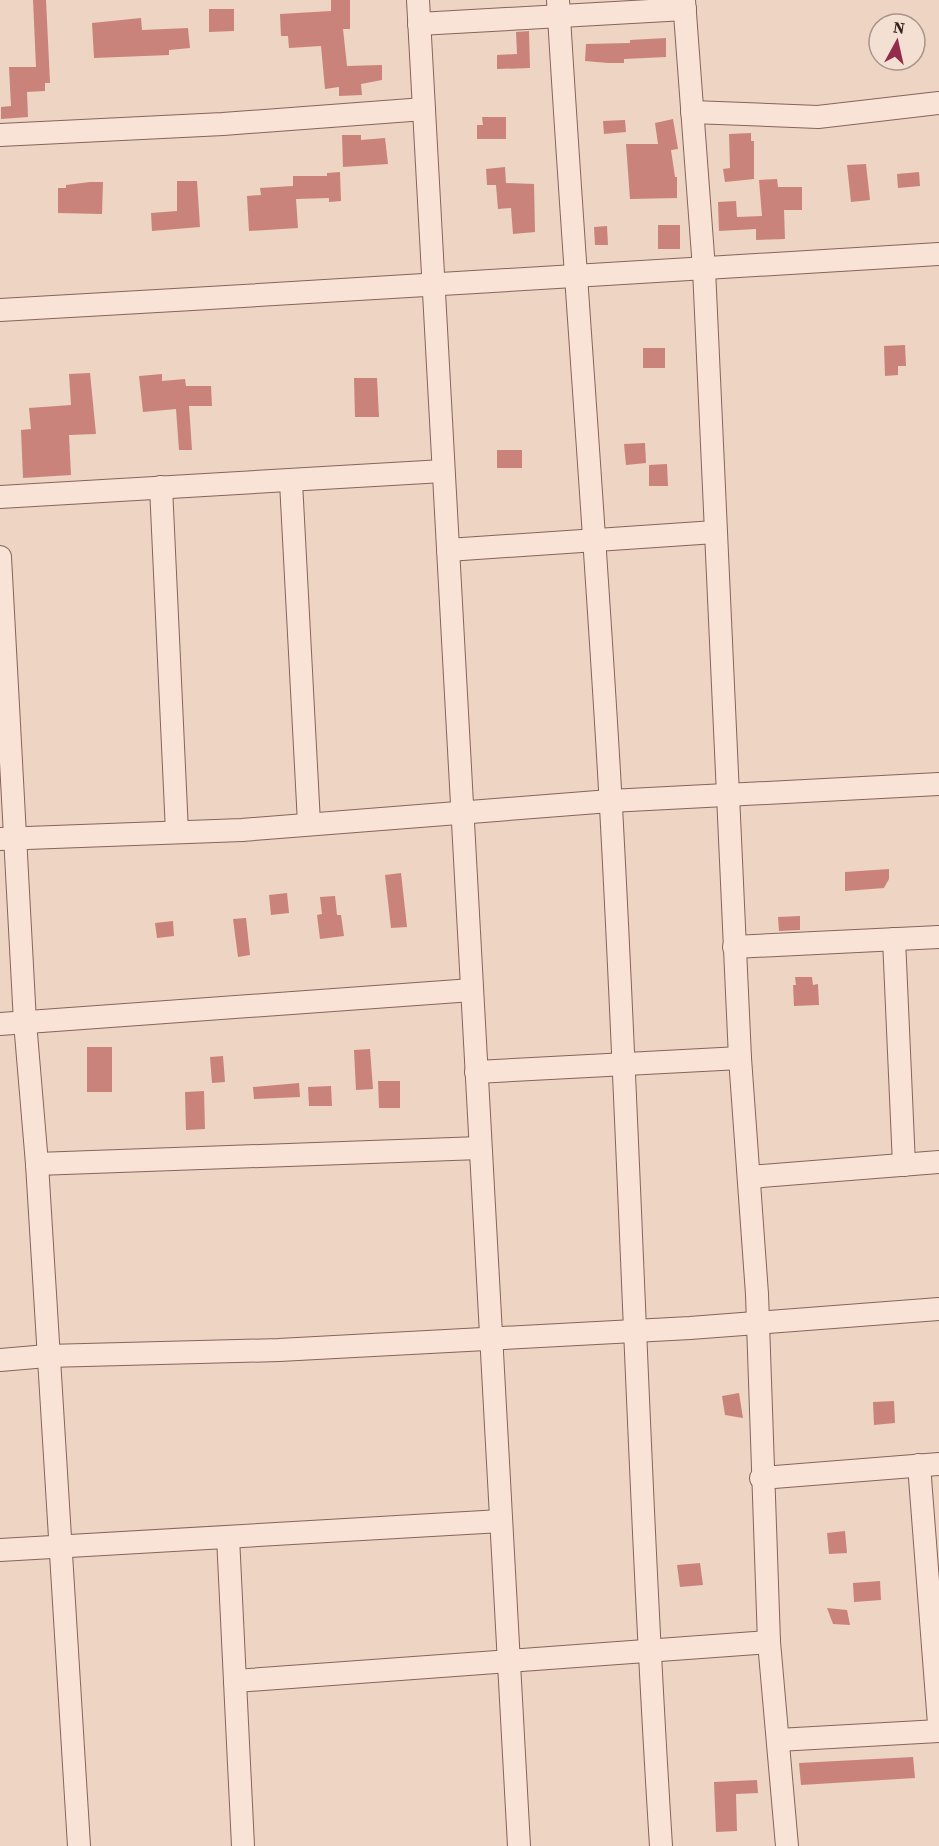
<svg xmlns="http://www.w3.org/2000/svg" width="939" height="1846" font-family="'Source Serif 4',serif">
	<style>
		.building { fill: #ca837a }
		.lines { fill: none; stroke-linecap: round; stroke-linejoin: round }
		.minor-casing { stroke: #86645a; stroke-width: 24 }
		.minor { stroke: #f8e3d6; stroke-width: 22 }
	</style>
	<rect width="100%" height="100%" fill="#edd4c3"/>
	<!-- building -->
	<g class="building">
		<path d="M33,0H46L50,83H45V91L27,92L28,117L1,119V107L11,106L9,67H36Z"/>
		<path d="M331,0H350V29H343L347,66L382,65V80L361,84L362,95L339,96V87L325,89L321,46L289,48L288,36H281L280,14L331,11Z"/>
		<path d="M209,9H234V31L209,32Z"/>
		<path d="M141,18L142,30L188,28L190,48L169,50V55L94,58L92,23Z"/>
		<path d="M529,31L530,68L497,69V55L517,54L516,32Z"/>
		<path d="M666,38V57L624,59V63H608L585,61L586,44L630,43V40Z"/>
		<path d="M482,117H506V139H477V125H483Z"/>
		<path d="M673,119L678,149L671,150L675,177H677V198L630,199L626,144H658L655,123Z"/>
		<path d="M625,120L626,132L604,134L603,121Z"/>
		<path d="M751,133V141H754V179L725,182L723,169L730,168L729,134Z"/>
		<path d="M342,135H361V140L385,138L388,164L343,167Z"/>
		<path d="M866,164L870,200L851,202L847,165Z"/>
		<path d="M505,167L506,183L534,184L535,232L513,234L511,208L498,209L496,185H487L486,169Z"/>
		<path d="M340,172L341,201L329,202V198L296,199L298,228L249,231L247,196L261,195L260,188L293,186V176H327V173Z"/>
		<path d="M919,172L920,186L898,188L897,174Z"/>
		<path d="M777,179L778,187H802V210H784L785,239L756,240V229L719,231L718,202L736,201L737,217L762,216L759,180Z"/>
		<path d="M177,181H197L200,227L152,231L151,213L177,211Z"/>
		<path d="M90,182H103L102,214L58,213V188H66V185Z"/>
		<rect x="658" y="225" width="22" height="24"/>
		<path d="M607,226L608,245H595L594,227Z"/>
		<path d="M905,345L906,366H898V375L885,376L884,346Z"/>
		<rect x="643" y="348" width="22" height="20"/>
		<path d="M90,373L96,434L69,435L71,475L23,478L21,430L31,429L29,408L71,405L69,374Z"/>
		<path d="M162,374V381L185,379L186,386H211L212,406H189L192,450H179L176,409L143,412L139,376Z"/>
		<path d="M354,378H377L379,417H355Z"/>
		<path d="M645,443L646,463L626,465L624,444Z"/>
		<rect x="497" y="450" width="25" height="18"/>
		<path d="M667,464L668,486H649V465Z"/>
		<path d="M889,869V879L884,888L845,891V872Z"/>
		<path d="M401,873L407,927L391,928L385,875Z"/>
		<path d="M287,893L289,913L271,915L269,895Z"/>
		<path d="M335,896L337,915H341L344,936L320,939L317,915L322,914L320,897Z"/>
		<path d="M800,916V930L779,931L778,917Z"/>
		<path d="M246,918L250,955L238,957L233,919Z"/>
		<path d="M173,921L174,936L157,938L155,923Z"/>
		<path d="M795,977H812L813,985L818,984L819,1005L794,1006L793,985H796Z"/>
		<rect x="87" y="1047" width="25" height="45"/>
		<path d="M370,1049L373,1089L356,1090L354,1050Z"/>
		<path d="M223,1056L225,1082L212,1083L210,1057Z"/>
		<path d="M378,1081H400V1108H379Z"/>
		<path d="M299,1083L300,1097L254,1099L253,1087Z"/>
		<path d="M331,1086L332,1106H309L308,1087Z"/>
		<path d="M204,1091L205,1129L186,1130L185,1092Z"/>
		<path d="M739,1393L743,1418L725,1415L722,1396Z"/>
		<path d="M894,1401L895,1423L874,1425L873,1402Z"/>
		<path d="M845,1531L847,1553L829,1554L827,1533Z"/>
		<path d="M700,1563L703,1585L680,1587L677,1565Z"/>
		<path d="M880,1581L881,1600L854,1602L853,1583Z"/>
		<path d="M827,1608L847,1610L850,1625L833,1624Z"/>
		<path d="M913,1757L915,1778L801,1785L799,1763Z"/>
		<path d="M757,1780L758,1793L736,1794L737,1831L716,1832L714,1782Z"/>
	</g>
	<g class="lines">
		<!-- minor casing -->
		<g class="minor-casing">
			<g id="minor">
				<path d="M418,0L519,1846"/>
				<path d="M558,0C574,269 596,538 611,807C630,1153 639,1500 661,1846"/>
				<path d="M684,0L704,269L740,1058L757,1294L769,1642L787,1846"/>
				<path d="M419,24L685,9"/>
				<path d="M692,112L818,117L939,103"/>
				<path d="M0,135L223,124L424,109"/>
				<path d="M0,310C313,292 626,275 939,254"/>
				<path d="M291,482L309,823"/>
				<path d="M161,487L177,832"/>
				<path d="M0,497L443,471"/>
				<path d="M448,550L715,532"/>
				<path d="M0,557L25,1022L37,1164L79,1846"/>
				<path d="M0,839L242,830L610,801L939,784"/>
				<path d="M894,939L904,1165"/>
				<path d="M734,947L939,937"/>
				<path d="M0,1024L472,990"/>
				<path d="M476,1072L740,1058"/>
				<path d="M37,1164L480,1148"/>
				<path d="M750,1177L939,1162"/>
				<path d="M0,1360L47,1356L279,1350L690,1328L939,1309"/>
				<path d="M919,1465L939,1724"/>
				<path d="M761,1478L939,1464"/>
				<path d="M228,1537L243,1846"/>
				<path d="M0,1550L501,1521"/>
				<path d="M235,1681L769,1642"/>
				<path d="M778,1740L939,1731"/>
			</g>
		</g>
		<!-- minor -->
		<use href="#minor" class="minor"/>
	</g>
	<!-- north arrow -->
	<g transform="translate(897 42) rotate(8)"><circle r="28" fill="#f4e0d2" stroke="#a8948a" stroke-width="1.5"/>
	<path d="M0-4.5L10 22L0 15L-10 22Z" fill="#932c4c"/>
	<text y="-9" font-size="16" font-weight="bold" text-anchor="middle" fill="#36221e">N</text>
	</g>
</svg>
